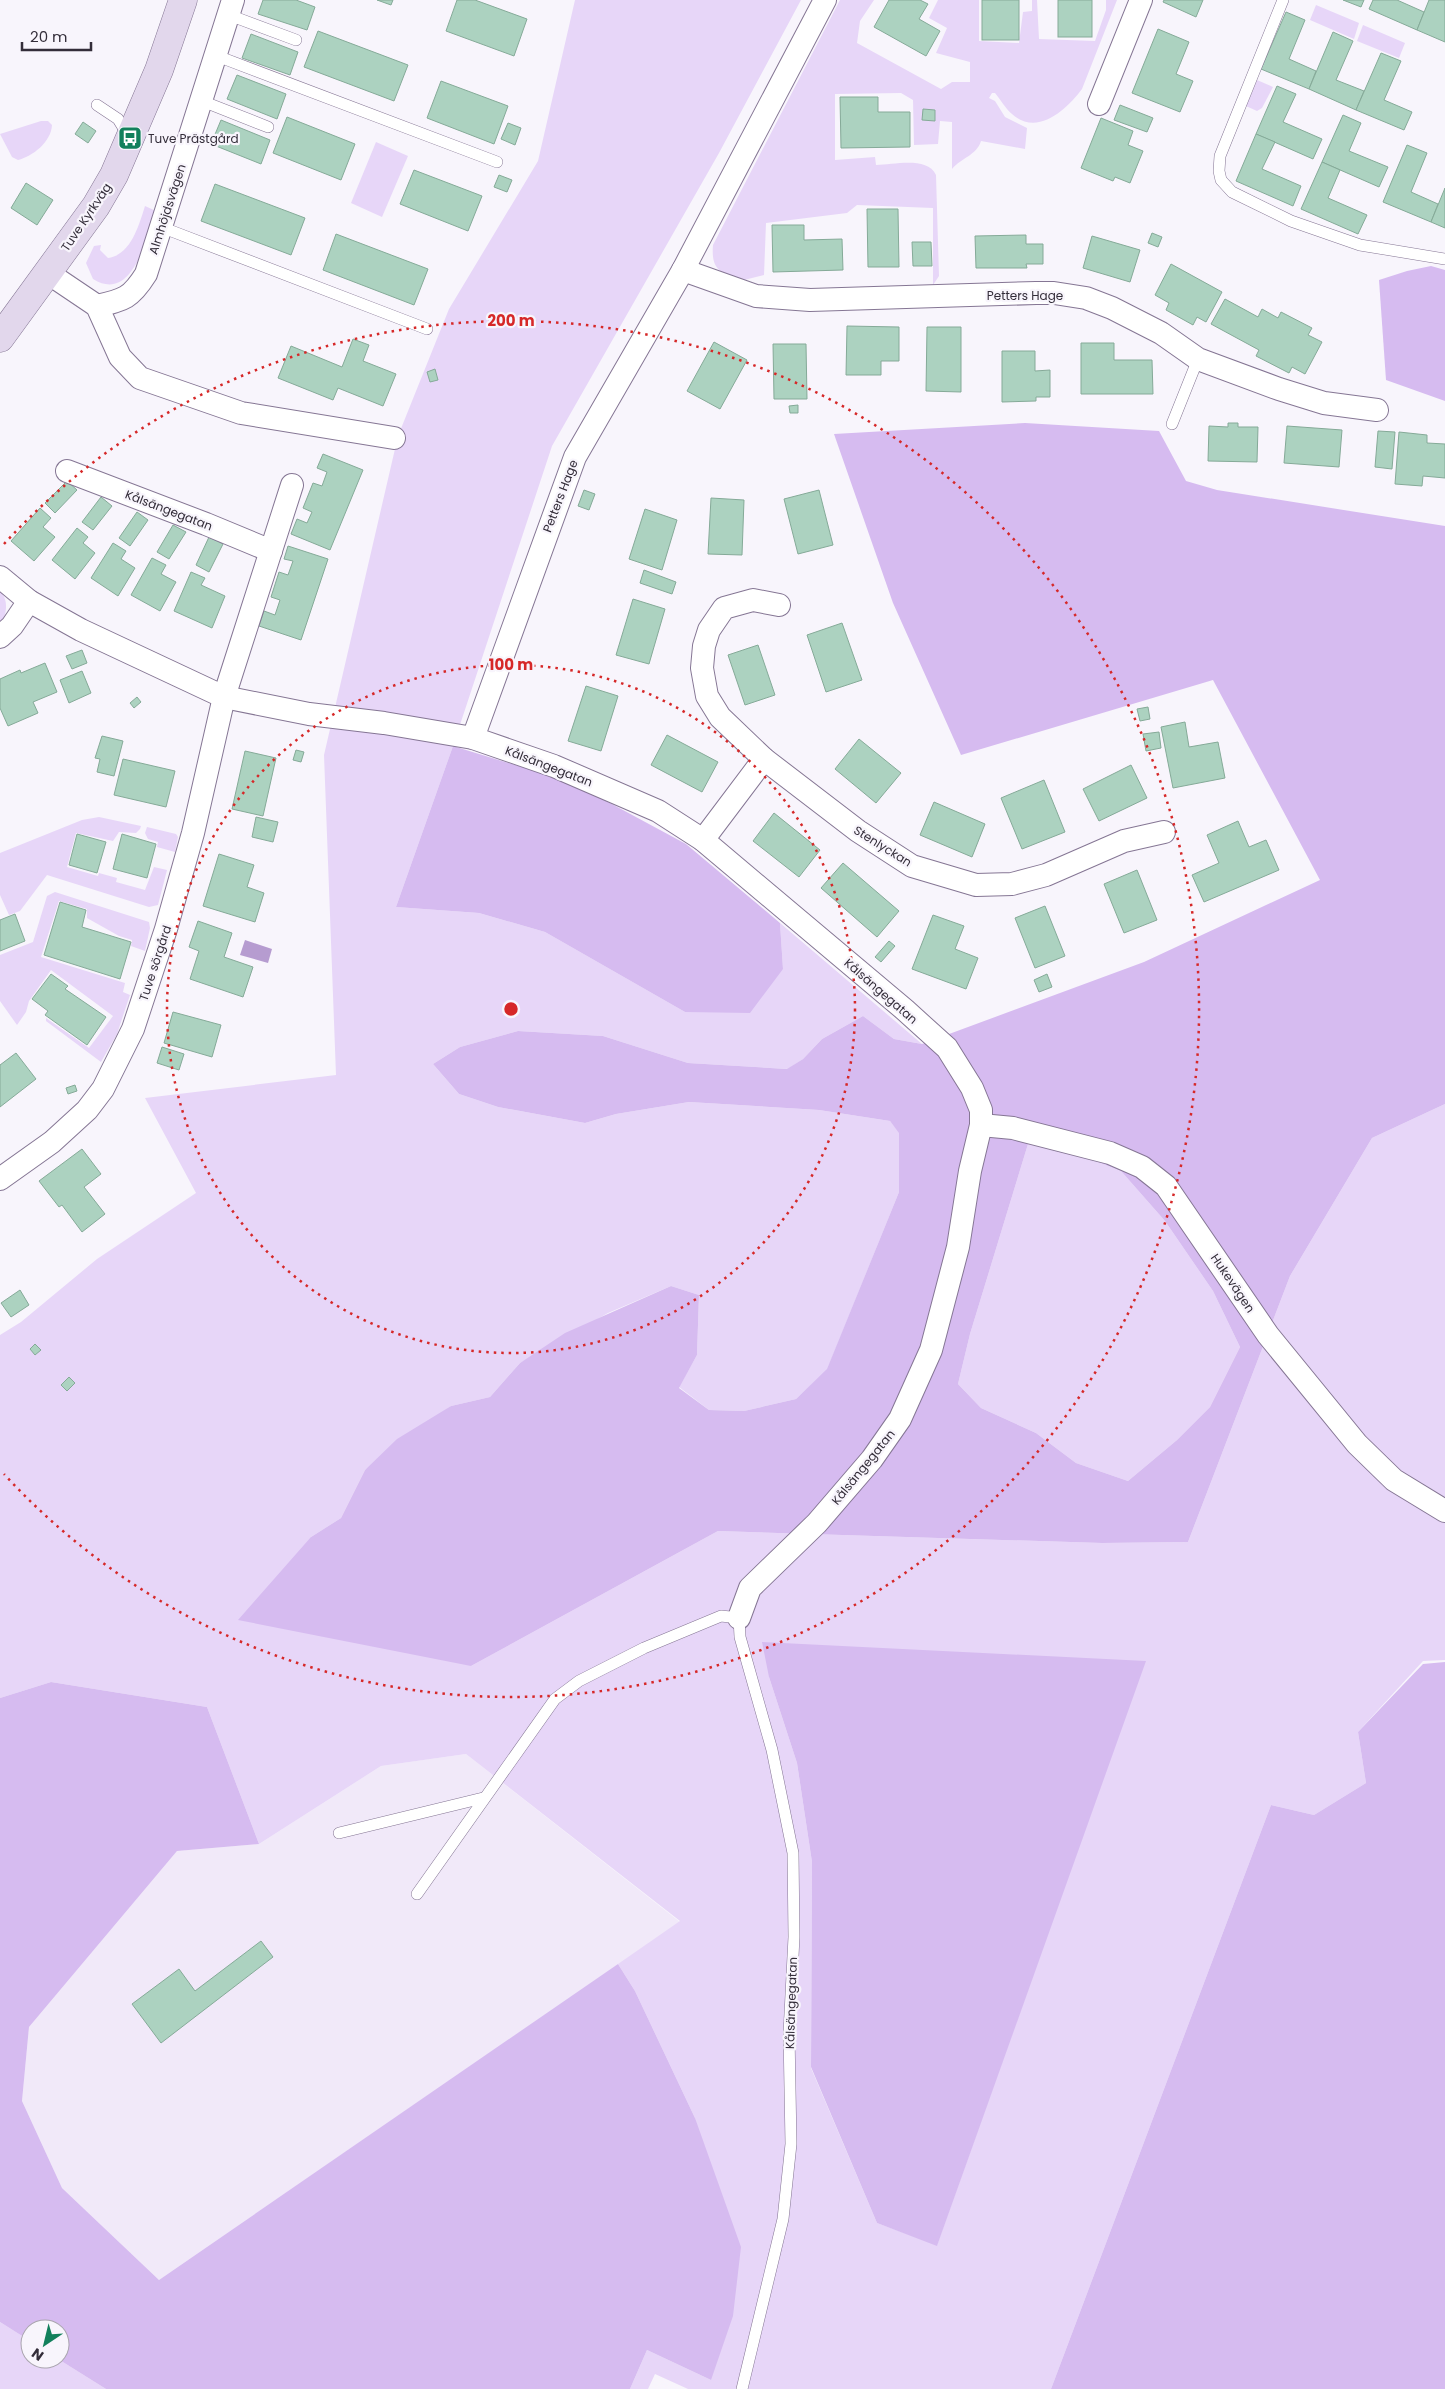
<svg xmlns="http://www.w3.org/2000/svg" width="1445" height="2389" font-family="Poppins,sans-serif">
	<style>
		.built { fill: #f1e9f9 }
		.green { fill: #e7d6f8; fill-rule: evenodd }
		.forest { fill: #d6bbf0; fill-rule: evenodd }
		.water { fill: #b69cd0 }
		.building { fill: #acd2c0; stroke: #85aa98 }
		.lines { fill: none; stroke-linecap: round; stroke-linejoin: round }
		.lane-casing { stroke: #857694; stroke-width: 12 }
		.street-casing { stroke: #857694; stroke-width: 24 }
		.secondary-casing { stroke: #857694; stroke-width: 29 }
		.lane { stroke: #fff; stroke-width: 11 }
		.street { stroke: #fff; stroke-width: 22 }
		.secondary { stroke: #e2d7ec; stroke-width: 28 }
		.ring { fill: none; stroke: #d62828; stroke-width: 2.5; stroke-dasharray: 2.5 5 }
		.labels { text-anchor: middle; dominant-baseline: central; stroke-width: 4.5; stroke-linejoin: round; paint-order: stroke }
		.poi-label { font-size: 12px; fill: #332d39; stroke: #f8f5fc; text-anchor: start }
		.street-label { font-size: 12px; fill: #332d39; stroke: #f8f5fc }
		.centre { fill: #d62828; stroke: #f8f5fc; stroke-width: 2.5 }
		.ring-label { font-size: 15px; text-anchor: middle; font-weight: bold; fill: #d62828; stroke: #f8f5fc; stroke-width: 4.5; stroke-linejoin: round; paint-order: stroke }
	</style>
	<rect width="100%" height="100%" fill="#f8f5fc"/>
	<!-- built -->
	<path class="built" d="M466,1754L680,1922L159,2280L62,2188L22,2101L29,2027L177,1851L259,1844L381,1766Z"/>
	<!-- green -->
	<g class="green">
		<path d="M575,0H801L719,153L552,446L453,746L396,907L479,913L545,932L685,1012L783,969L780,923L922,1044L894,1039L863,1016L822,1039L803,1059L788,1069L688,1063L603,1036L518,1031L460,1047L433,1064L459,1094L498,1107L585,1123L616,1114L689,1102L819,1110L890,1121L899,1132V1192L827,1370L796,1399L744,1411L709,1410L679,1387L697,1355L699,1295L671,1286L608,1313L520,1363L490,1397L451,1406L365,1470L341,1518L311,1537L471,1666L718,1531L1102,1543L1188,1542L1290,1276L1372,1138L1445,1104V1660L1423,1661L1358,1732L1366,1783L1314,1815L1271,1805L1051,2389H688L655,2374L648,2389H630L647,2350L711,2380L695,2118L635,1991L618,1964L680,1921L466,1754L381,1766L259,1844L207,1707L51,1682L0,1698V1335L21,1322L97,1259L196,1193L145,1098L336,1075L324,755L398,436L449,309L538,161ZM1145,1661L937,2245L877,2223L811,2068L812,1862L797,1763L769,1677Z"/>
		<path d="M840,0H874L860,21L857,43L941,89L952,82H970V62L936,53L947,28L929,18L938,0H979V41L1019,43L1023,12L1032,11V0H1037L1039,39L1095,41L1106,10V0H1117L1082,89C1067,109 1038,137 1012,114C1005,108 1001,100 995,93H992L989,98L995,101L1005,117L1027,128L1025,149L981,141C977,155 961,158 952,169V122L940,121L938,144L914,145L913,100L901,93L835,94V160L875,157L876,165C894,165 927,156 936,175L939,276L933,285V208L857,205L847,213L766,223L764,275L740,281C720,272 711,270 713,245Z"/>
		<path d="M1316,5L1359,23L1354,39L1310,20Z"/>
		<path d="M1363,25L1405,43L1399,58L1357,41Z"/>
		<path d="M1257,80L1273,87L1262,108L1257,111L1246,106Z"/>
		<path d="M41,121H48L52,125C51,142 33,156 18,160L12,157L0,134Z"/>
		<path d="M376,142L408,156L382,217L351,203Z"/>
		<path d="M145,206L156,211C147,236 133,304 93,279L86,263L94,246L101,245L100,250L108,258C131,255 139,225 145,206Z"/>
		<path d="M0,591C9,600 7,615 0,625Z"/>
		<path d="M99,817L141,826L140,829L136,833L119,832L113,841L76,833L67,867L98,876L99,873L117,878L116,882L145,890L154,867L167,870L158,905L149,907L47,875L20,911L9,915L0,895V853L82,820Z"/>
		<path d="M147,827L176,834L178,837L175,852L157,847L158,842L148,839L145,833Z"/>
		<path d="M55,892L149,922L150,928L145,951L131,946L132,940L119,936L87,918V909L59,901L41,957L125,983L123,992L130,995L117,1034L101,1062L46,1021V1018L89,1048L113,1016L51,970L29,1001L26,1012L17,1025L0,1001V955L33,942L47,896Z"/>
		<path d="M1028,1144L1067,1150L1121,1171L1165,1221L1213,1291L1240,1347L1210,1407L1177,1440L1128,1481L1076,1463L1036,1433L981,1408L958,1384L970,1334Z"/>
		<path d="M0,2322L30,2341V2359H58L106,2389H0Z"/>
	</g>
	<!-- forest -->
	<g class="forest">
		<path d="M1431,266L1445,270V401L1386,380L1379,280L1407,271Z"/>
		<path d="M1025,423L1159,431L1186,481L1217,490L1445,526V1104L1372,1138L1290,1276L1188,1542L1102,1543L718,1531L471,1666L238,1620L311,1537L341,1518L365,1470L397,1439L451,1406L490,1397L520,1363L565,1333L671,1286L699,1295L697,1355L679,1388L709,1410L744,1411L796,1399L827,1369L899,1192V1133L890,1121L819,1110L689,1102L616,1114L585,1123L498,1107L459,1094L433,1064L460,1047L518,1031L603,1036L688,1063L787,1069L803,1059L822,1039L863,1016L894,1039L922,1044L1144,962L1320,880L1213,680L961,755L893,603L834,434ZM1028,1144L1067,1150L1121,1171L1165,1221L1213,1291L1240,1347L1210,1407L1177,1440L1128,1481L1076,1463L1036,1433L981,1408L958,1384L970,1334Z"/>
		<path d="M453,746L571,782L686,844L780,923L783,969L750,1013L685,1012L545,932L479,913L396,907Z"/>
		<path d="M762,1642L1146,1661L937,2246L877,2223L811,2067L812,1862L797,1763L769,1677Z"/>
		<path d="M1445,1662V2389H1051L1271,1805L1314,1815L1366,1783L1358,1732L1423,1664Z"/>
		<path d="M51,1682L207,1707L259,1844L177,1851L29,2027L22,2101L62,2188L159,2280L618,1964L635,1991L695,2118L741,2247L733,2316L711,2380L647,2350L630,2389H106L58,2359L60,2329H30V2341L0,2322V1698Z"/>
	</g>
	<!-- water -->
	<path class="water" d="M245,940L272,949L268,963L240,955Z"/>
	<!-- building -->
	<g class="building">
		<path d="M263,0H296L315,7L307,30L258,14Z"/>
		<path d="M377,0H393L391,5Z"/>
		<path d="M457,0H475L527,19L514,56L446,31Z"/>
		<path d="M889,0H920L928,4L919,19L940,31L926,56L874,27Z"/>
		<rect x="982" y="0" width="37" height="40"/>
		<rect x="1058" y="0" width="34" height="37"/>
		<path d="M1164,0H1203L1196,17L1163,2Z"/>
		<path d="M1343,0H1364L1361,7Z"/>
		<path d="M1373,0H1397L1424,12L1417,30L1369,9Z"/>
		<path d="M1429,0H1445V42L1417,30Z"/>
		<path d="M1286,12L1305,20L1289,59L1316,71L1309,89L1261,69Z"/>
		<path d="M1158,29L1189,42L1176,74L1193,81L1180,112L1132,93Z"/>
		<path d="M318,31L408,65L394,101L304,67Z"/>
		<path d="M1333,32L1353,41L1336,80L1364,91L1356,110L1309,89Z"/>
		<path d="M251,34L298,52L290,75L242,58Z"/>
		<path d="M1381,53L1401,61L1384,100L1412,112L1404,130L1356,110Z"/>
		<path d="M237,75L286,94L277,119L227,99Z"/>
		<path d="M441,81L508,106L494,144L427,118Z"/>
		<path d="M1277,86L1296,94L1283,122L1322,139L1313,159L1256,134Z"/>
		<path d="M840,97H878V112H910V147L841,148Z"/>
		<path d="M1120,105L1153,118L1147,132L1114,120Z"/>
		<path d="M923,109L935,110V121L922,120Z"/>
		<path d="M1343,115L1361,123L1349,151L1388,167L1379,187L1322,162Z"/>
		<path d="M287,117L355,144L341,180L273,153Z"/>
		<path d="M1101,118L1133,131L1128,145L1143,151L1130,183L1115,177L1113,181L1081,168Z"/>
		<path d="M221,120L270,140L261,164L211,144Z"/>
		<path d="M83,122L96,131L88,143L75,134Z"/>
		<path d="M508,123L521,128L515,145L501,139Z"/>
		<path d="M1256,134L1275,142L1262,169L1301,186L1293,206L1236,181Z"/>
		<path d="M1407,145L1427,153L1411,192L1438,204L1431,222L1383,202Z"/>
		<path d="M1322,162L1340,170L1328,198L1367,215L1358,234L1301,209Z"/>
		<path d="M414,170L482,196L468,231L400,204Z"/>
		<path d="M499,175L512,180L507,192L494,187Z"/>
		<path d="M26,183L53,200L37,225L11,208Z"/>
		<path d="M215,184L305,218L291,255L201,221Z"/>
		<path d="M1445,188V228L1431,222Z"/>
		<path d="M867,209H898L899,267H868Z"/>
		<path d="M772,225H804V240L842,239L843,270L773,272Z"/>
		<path d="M1152,233L1162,237L1158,247L1148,243Z"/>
		<path d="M336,234L428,269L414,305L323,270Z"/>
		<path d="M1026,235V244H1043V264H1026L1027,268H976L975,236Z"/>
		<path d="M1092,236L1140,250L1130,282L1083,268Z"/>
		<path d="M912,242H931L932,266H913Z"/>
		<path d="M1171,264L1222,292L1206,322L1197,317L1193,325L1166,310L1169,303L1155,295Z"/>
		<path d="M1225,299L1258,317L1262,309L1278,318L1281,312L1312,328L1308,335L1322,342L1305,374L1292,367L1289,373L1256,356L1259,350L1211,324Z"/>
		<path d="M847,326L899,327V361H881V375H846Z"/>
		<path d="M927,327H961V392L926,391Z"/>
		<path d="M353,339L369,345L363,361L396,374L383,406L338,388L333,400L278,378L291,346L342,367Z"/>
		<path d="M714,342L747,360L720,409L687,391Z"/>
		<path d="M1081,343H1114V360H1152L1153,394H1081Z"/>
		<path d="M773,344H806L807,399H774Z"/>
		<path d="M1002,351H1035V371L1050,370V397H1036V401L1002,402Z"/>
		<path d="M435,369L438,380L430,382L427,372Z"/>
		<path d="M798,405V413H790L789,406Z"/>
		<path d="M1228,423H1238V427H1258L1257,462L1208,461L1209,426L1228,427Z"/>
		<path d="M1287,426L1342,430L1339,467L1284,463Z"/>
		<path d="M1378,431L1395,432L1392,469L1375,467Z"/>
		<path d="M1399,432L1427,435V443L1445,444V478L1423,476L1422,486L1395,484Z"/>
		<path d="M323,454L363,470L330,550L291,534L297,519L307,523L312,512L303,508L313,483L322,486L327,472L317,468Z"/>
		<path d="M67,481L77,490L55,513L45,503Z"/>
		<path d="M584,490L595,494L589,510L578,506Z"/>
		<path d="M819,490L833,545L798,554L784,499Z"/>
		<path d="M101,497L112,506L93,530L82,522Z"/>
		<path d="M711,498L744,500L742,555L708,554Z"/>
		<path d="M40,508L51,518L43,527L55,537L34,561L11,541Z"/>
		<path d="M645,509L677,520L662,570L629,559Z"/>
		<path d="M137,512L148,520L130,546L119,538Z"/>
		<path d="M173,525L186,532L169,559L157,552Z"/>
		<path d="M77,528L88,537L83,543L95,553L75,579L52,560Z"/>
		<path d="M209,537L223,544L209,572L196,565Z"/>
		<path d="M113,543L126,551L121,559L135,568L118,596L91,578Z"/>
		<path d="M288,546L328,559L301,640L259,626L264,611L275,615L280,600L271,597L279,572L288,575L293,561L284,559Z"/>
		<path d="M152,558L166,565L161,574L176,582L160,611L131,595Z"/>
		<path d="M644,570L676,582L672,594L640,583Z"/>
		<path d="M191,572L205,578L201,585L225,596L212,628L174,611Z"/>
		<path d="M633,599L665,609L649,664L616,655Z"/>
		<path d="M842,623L862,680L826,692L807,635Z"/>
		<path d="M758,645L775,695L745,705L728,655Z"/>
		<path d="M82,650L87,663L72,669L66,656Z"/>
		<path d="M45,663L57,692L33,702L38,713L8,726L0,708V679L20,670L21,673Z"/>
		<path d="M82,671L91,693L69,703L60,680Z"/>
		<path d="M586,686L618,696L601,751L568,741Z"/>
		<path d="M137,697L141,702L134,708L130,703Z"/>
		<path d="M1148,707L1150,719L1140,721L1137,709Z"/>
		<path d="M1185,722L1189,747L1218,742L1225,778L1173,788L1161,727Z"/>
		<path d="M1159,732L1161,748L1146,751L1143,734Z"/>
		<path d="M667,735L718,762L702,792L651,765Z"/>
		<path d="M102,736L123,741L114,776L97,772L100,759L95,758Z"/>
		<path d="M859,739L901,773L876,803L835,769Z"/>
		<path d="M296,750L304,752L301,762L293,760Z"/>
		<path d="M245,751L276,758L263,816L232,809Z"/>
		<path d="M123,759L175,771L166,807L114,795Z"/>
		<path d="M1131,765L1147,798L1099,821L1083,789Z"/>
		<path d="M1044,780L1065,832L1022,849L1001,798Z"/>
		<path d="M934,802L985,824L972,857L920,835Z"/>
		<path d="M774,813L820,850L799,877L753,841Z"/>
		<path d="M256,817L278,822L273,842L252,837Z"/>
		<path d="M1238,821L1249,847L1266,840L1279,870L1204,902L1192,875L1219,863L1207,835Z"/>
		<path d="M77,834L106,842L97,873L69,865Z"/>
		<path d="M122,834L156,844L147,878L113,869Z"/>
		<path d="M219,854L254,865L247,887L264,893L255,922L203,906Z"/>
		<path d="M843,863L899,911L877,937L821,888Z"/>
		<path d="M1137,870L1157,920L1124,933L1104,884Z"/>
		<path d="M60,902L86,910L82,927L131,942L120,979L44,955Z"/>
		<path d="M1045,906L1065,956L1035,968L1015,918Z"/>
		<path d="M15,914L25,941L0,951V920Z"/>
		<path d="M933,915L964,926L955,949L978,958L966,989L912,969Z"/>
		<path d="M198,921L232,933L224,957L253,967L243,997L190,979L199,951L189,947Z"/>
		<path d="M889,941L895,946L881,962L875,957Z"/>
		<path d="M51,974L68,986L65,989L106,1017L87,1045L45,1015L48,1011L32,999Z"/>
		<path d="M1047,974L1052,987L1039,992L1034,980Z"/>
		<path d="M173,1012L221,1025L212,1057L164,1043Z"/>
		<path d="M162,1047L184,1054L179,1070L157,1063Z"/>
		<path d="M16,1053L36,1079L0,1107V1065Z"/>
		<path d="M75,1085L77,1091L68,1094L66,1088Z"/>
		<path d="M82,1149L101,1174L84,1187L105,1214L82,1232L62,1205L59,1207L39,1181Z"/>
		<path d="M20,1290L29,1305L11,1317L1,1303Z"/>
		<path d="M35,1344L41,1350L35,1355L30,1349Z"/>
		<path d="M69,1377L75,1383L67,1391L61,1385Z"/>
		<path d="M261,1941L273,1957L161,2043L132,2004L179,1969L195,1991Z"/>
	</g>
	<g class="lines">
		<!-- lane casing -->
		<g class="lane-casing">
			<g id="lane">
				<path d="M1283,0L1220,156L1219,171L1221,180L1232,192L1291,221L1360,245L1445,259"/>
				<path d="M229,15L296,40"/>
				<path d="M217,56L497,162"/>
				<path d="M202,101L268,127"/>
				<path d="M97,105L118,119L129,137"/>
				<path d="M161,227L427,329"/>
				<path d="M1172,424L1198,359"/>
				<path d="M339,1833L483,1798"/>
				<path d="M417,1894L555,1699L579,1681L644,1648L721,1616L739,1618L740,1637L772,1750L793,1853L794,1937L789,2033L791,2144L783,2219L742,2389"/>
			</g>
		</g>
		<!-- street casing -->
		<g class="street-casing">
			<g id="street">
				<path d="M1099,104L1141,0"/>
				<path d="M683,270L756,296L810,300L1036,293H1054L1086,298L1112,308L1161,333L1198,359L1279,389L1324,403L1377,410"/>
				<path d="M48,273L97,306L120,357L140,378L241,413L394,438"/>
				<path d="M97,306C124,300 131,298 146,274L233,0"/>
				<path d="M67,471L206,524L271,551"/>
				<path d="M0,577L29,601L81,630L224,697L309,714L384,723L473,738L554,766L658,811L703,840L905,1010L947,1048L972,1088L981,1110V1125L970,1171L958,1247L931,1350L900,1419L872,1459L817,1523L750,1588L739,1618"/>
				<path d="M779,605L753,600L724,608L709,630L704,646L702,668L707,696L720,717L764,759L858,831L912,866L976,885L1012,884L1046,875L1124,841L1164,832"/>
				<path d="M0,637L12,626L29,601"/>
				<path d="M473,738L575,457L683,270L825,0"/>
				<path d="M703,840L764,759"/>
				<path d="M981,1125L1013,1128L1110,1153L1142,1167L1166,1186L1268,1335L1357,1444L1394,1480L1445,1511"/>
				<path d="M0,1179L52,1142L87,1110L103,1089L133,1029L166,929L193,833L224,697L292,485"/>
			</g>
		</g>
		<!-- secondary casing -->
		<g class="secondary-casing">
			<path id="secondary" d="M0,338L96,206L114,175L159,70L183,0"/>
		</g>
		<!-- lane -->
		<use href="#lane" class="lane"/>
		<!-- street -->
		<use href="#street" class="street"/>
		<!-- secondary -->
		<use href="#secondary" class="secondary"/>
	</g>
	<!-- distance rings -->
	<g class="ring">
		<circle cx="511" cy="1009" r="344"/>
		<path d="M4 544A688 688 0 1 1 4 1474"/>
	</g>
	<!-- icons -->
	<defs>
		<g id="bus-square" transform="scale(1.25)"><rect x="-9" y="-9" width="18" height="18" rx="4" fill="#12805c" stroke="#f8f5fc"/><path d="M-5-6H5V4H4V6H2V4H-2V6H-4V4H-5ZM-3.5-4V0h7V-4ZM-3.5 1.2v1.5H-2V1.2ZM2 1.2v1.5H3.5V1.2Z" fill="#fff"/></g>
	</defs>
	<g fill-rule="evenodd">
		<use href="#bus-square" x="130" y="138"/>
	</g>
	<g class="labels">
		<!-- poi labels -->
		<g class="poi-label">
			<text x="148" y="138">Tuve Prästgård</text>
		</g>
		<!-- street labels -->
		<g class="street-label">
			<text transform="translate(167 209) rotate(-72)">Almhöjdsvägen</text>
			<text transform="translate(86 217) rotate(-56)">Tuve Kyrkväg</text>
			<text x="1025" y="295">Petters Hage</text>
			<text transform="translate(560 496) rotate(-69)">Petters Hage</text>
			<text transform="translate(169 510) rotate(21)">Kålsängegatan</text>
			<text transform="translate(549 766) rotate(21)">Kålsängegatan</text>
			<text transform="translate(883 846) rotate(32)">Stenlyckan</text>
			<text transform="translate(155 963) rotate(-72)">Tuve sörgård</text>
			<text transform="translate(881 991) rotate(41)">Kålsängegatan</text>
			<text transform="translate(1233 1283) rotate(56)">Hukevägen</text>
			<text transform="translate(863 1467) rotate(-51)">Kålsängegatan</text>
			<text transform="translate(791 2003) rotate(-88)">Kålsängegatan</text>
		</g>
	</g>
	<circle cx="511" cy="1009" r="8" class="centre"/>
	<g class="ring-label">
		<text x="511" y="326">200 m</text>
		<text x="511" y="670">100 m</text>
	</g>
	<!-- north arrow -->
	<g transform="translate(45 2344) rotate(215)"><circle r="24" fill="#f8f5fc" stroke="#a9a5ae"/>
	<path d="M0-4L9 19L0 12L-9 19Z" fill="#12805c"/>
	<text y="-8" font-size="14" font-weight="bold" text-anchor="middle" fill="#332d39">N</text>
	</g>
	<!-- scale -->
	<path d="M22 42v8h69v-8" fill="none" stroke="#332d39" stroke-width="2.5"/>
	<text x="30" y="42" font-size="15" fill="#332d39" stroke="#f8f5fc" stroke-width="4" paint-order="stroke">20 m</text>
</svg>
